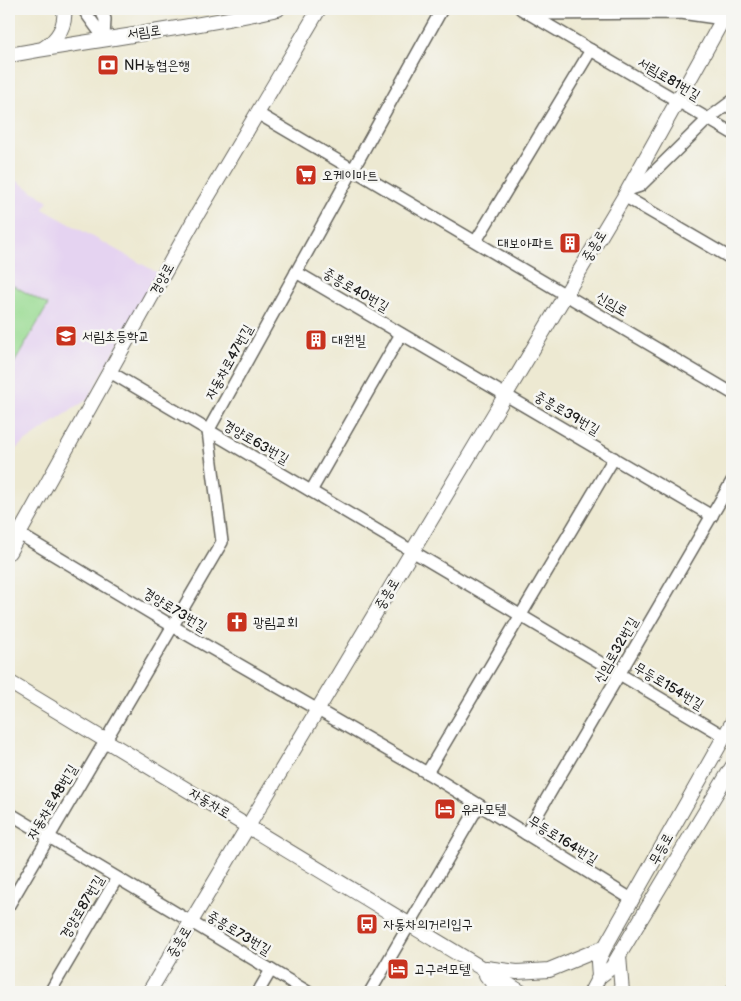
<svg xmlns="http://www.w3.org/2000/svg" width="741" height="1001" font-family="'Balsamiq Sans','Poor Story',sans-serif">
	<style>
		.built { fill: #e5d3f1 }
		.green { fill: #99db92; stroke: #5a7c57 }
		.lines { fill: none; stroke-linecap: round; stroke-linejoin: round }
		.minor-casing { stroke: #65645c; stroke-width: 14 }
		.tertiary-casing { stroke: #65645c; stroke-width: 16 }
		.minor { stroke: #fff; stroke-width: 11 }
		.tertiary { stroke: #fff; stroke-width: 14 }
		.labels { text-anchor: middle; dominant-baseline: central; stroke-width: 5; stroke-linejoin: round; paint-order: stroke }
		.street-label { font-size: 14px; fill: #1c1c1c; stroke: #f6f6f2 }
		.poi-label { font-size: 14px; fill: #1c1c1c; stroke: #f6f6f2; text-anchor: start }
	</style>
	<rect width="100%" height="100%" fill="#f6f6f2"/>
	<filter id="ink" filterUnits="userSpaceOnUse"><feTurbulence type="fractalNoise" baseFrequency=".02" numOctaves="2"/><feDisplacementMap in="SourceGraphic" scale="10" xChannelSelector="R" yChannelSelector="G"/><feConvolveMatrix kernelMatrix="1 2 1 2 8 2 1 2 1" color-interpolation-filters="sRGB"/></filter>
	<filter id="wash" filterUnits="userSpaceOnUse"><feTurbulence type="fractalNoise" baseFrequency=".0096" numOctaves="4" result="noise"/><feDisplacementMap in="SourceGraphic" scale="20" xChannelSelector="R" yChannelSelector="G"/><feGaussianBlur stdDeviation="1.12" result="paint"/><feColorMatrix in="noise" values="0 0 0 0 0 0 0 0 0 0 0 0 0 0 0 0 0 1.4 0 .05"/><feComposite in="paint" operator="in"/></filter>
	<g filter="url(#wash)">
		<rect width="100%" height="100%" fill="#ede9d2"/>
		<!-- built -->
		<path class="built" d="M9,176L48,201L43,209L158,273L88,399L20,445L9,456Z"/>
		<!-- green -->
		<path class="green" d="M9,283L48,305L9,372Z"/>
	</g>
	<g filter="url(#ink)">
		<g class="lines">
			<!-- minor casing -->
			<g class="minor-casing">
				<g id="minor">
					<path d="M83,9L104,38"/>
					<path d="M100,9L105,19L104,38"/>
					<path d="M521,9L732,133"/>
					<path d="M530,14L681,13L723,19L732,24"/>
					<path d="M257,113L732,393"/>
					<path d="M628,190L640,186L708,119L732,101"/>
					<path d="M624,196L732,259"/>
					<path d="M476,241L591,50"/>
					<path d="M296,272L712,516"/>
					<path d="M110,372L724,736"/>
					<path d="M311,491L401,334"/>
					<path d="M19,534L174,627L429,774L633,900"/>
					<path d="M427,773L614,458"/>
					<path d="M9,813L308,992"/>
					<path d="M526,834L732,481"/>
					<path d="M9,905L222,542L208,431L442,9"/>
					<path d="M50,992L117,878"/>
					<path d="M258,992L271,970"/>
					<path d="M370,992L479,805"/>
					<path d="M731,992L732,990"/>
				</g>
			</g>
			<!-- tertiary casing -->
			<g class="tertiary-casing">
				<g id="tertiary">
					<path d="M44,48C58,39 66,25 64,9"/>
					<path d="M9,55C98,39 189,29 278,9"/>
					<path d="M9,552L194,220L319,9"/>
					<path d="M9,682L521,992"/>
					<path d="M619,956L622,992"/>
					<path d="M486,968L517,972L549,970L605,947"/>
					<path d="M486,975L500,992"/>
					<path d="M599,977L598,962L605,947L732,723"/>
					<path d="M149,992L628,190L723,19L726,9"/>
					<path d="M591,992L599,977L612,967L732,767"/>
				</g>
			</g>
			<!-- minor -->
			<use href="#minor" class="minor"/>
			<!-- tertiary -->
			<use href="#tertiary" class="tertiary"/>
		</g>
	</g>
	<!-- icons -->
	<defs>
		<g id="bank-square" transform="scale(1.125)"><rect x="-9" y="-9" width="18" height="18" rx="4" fill="#c8321e" stroke="#f6f6f2"/><path d="M-6-4H6V4H-6ZM0-2.3a2.3 2.3 0 1 0 0 4.6a2.3 2.3 0 1 0 0-4.6Z" fill="#fff"/></g>
		<g id="supermarket-square" transform="scale(1.125)"><rect x="-9" y="-9" width="18" height="18" rx="4" fill="#c8321e" stroke="#f6f6f2"/><path d="M-6-5.5h2.5l.6 2H6L4.5 2H-2.5L-4.4-4H-6ZM-1.5 3.2a1.3 1.3 0 1 0 .1 0ZM3 3.2a1.3 1.3 0 1 0 .1 0Z" fill="#fff"/></g>
		<g id="building-square" transform="scale(1.125)"><rect x="-9" y="-9" width="18" height="18" rx="4" fill="#c8321e" stroke="#f6f6f2"/><path d="M-4-6H4V6H1V3H-1V6H-4ZM-2.5-4.3h1.7v1.8h-1.7ZM.8-4.3h1.7v1.8H.8ZM-2.5-1h1.7V.8h-1.7ZM.8-1h1.7V.8H.8Z" fill="#fff"/></g>
		<g id="school-square" transform="scale(1.125)"><rect x="-9" y="-9" width="18" height="18" rx="4" fill="#c8321e" stroke="#f6f6f2"/><path d="M0-5L7-2L0 1L-7-2ZM-4 1L0 2.5L4 1V4Q0 6-4 4Z" fill="#fff"/></g>
		<g id="church-square" transform="scale(1.125)"><rect x="-9" y="-9" width="18" height="18" rx="4" fill="#c8321e" stroke="#f6f6f2"/><path d="M-1.2-6h2.4v3.5h3.3v2.4h-3.3V6h-2.4V-.1h-3.3v-2.4h3.3Z" fill="#fff"/></g>
		<g id="hotel-square" transform="scale(1.125)"><rect x="-9" y="-9" width="18" height="18" rx="4" fill="#c8321e" stroke="#f6f6f2"/><path d="M-6-4.5h1.5V1H6V5H4.5V3h-9V5H-6ZM-4 0a1.8 1.8 0 1 1 3.6 0ZM.5 0V-2.5h3Q6-2.5 6 0Z" fill="#fff"/></g>
		<g id="bus-square" transform="scale(1.125)"><rect x="-9" y="-9" width="18" height="18" rx="4" fill="#c8321e" stroke="#f6f6f2"/><path d="M-5-6H5V4H4V6H2V4H-2V6H-4V4H-5ZM-3.5-4V0h7V-4ZM-3.5 1.2v1.5H-2V1.2ZM2 1.2v1.5H3.5V1.2Z" fill="#fff"/></g>
	</defs>
	<g fill-rule="evenodd">
		<use href="#bank-square" x="108" y="65"/>
		<use href="#supermarket-square" x="306" y="175"/>
		<use href="#building-square" x="570" y="243"/>
		<use href="#school-square" x="66" y="336"/>
		<use href="#building-square" x="316" y="340"/>
		<use href="#church-square" x="237" y="622"/>
		<use href="#hotel-square" x="445" y="809"/>
		<use href="#bus-square" x="367" y="924"/>
		<use href="#hotel-square" x="398" y="969"/>
	</g>
	<g class="labels">
		<!-- street labels -->
		<g class="street-label">
			<text transform="translate(144 32) rotate(-7)">서림로</text>
			<text transform="translate(669 79) rotate(31)">서림로81번길</text>
			<text transform="translate(594 246) rotate(-59)">중흥로</text>
			<text transform="translate(162 279) rotate(-61)">경양로</text>
			<text transform="translate(356 290) rotate(30)">중흥로40번길</text>
			<text transform="translate(612 304) rotate(31)">신임로</text>
			<text transform="translate(229 362) rotate(-61)">자동차로47번길</text>
			<text transform="translate(567 413) rotate(30)">중흥로39번길</text>
			<text transform="translate(256 442) rotate(30)">경양로63번길</text>
			<text transform="translate(387 594) rotate(-59)">중흥로</text>
			<text transform="translate(175 610) rotate(31)">경양로73번길</text>
			<text transform="translate(616 650) rotate(-60)">신임로32번길</text>
			<text transform="translate(669 686) rotate(31)">무등로154번길</text>
			<text transform="translate(52 802) rotate(-59)">자동차로48번길</text>
			<text transform="translate(210 803) rotate(31)">자동차로</text>
			<text transform="translate(563 840) rotate(32)">무등로164번길</text>
			<text transform="translate(661 849) rotate(-61)">무등로</text>
			<text transform="translate(82 907) rotate(-59)">경양로87번길</text>
			<text transform="translate(239 933) rotate(31)">중흥로73번길</text>
			<text transform="translate(179 942) rotate(-59)">중흥로</text>
		</g>
		<!-- poi labels -->
		<g class="poi-label">
			<text x="124" y="65">NH농협은행</text>
			<text x="322" y="175">오케이마트</text>
			<text x="554" y="243" text-anchor="end">대보아파트</text>
			<text x="82" y="336">서림초등학교</text>
			<text x="332" y="340">대원빌</text>
			<text x="253" y="622">광림교회</text>
			<text x="461" y="809">유라모텔</text>
			<text x="383" y="924">자동차의거리입구</text>
			<text x="414" y="969">고구려모텔</text>
		</g>
	</g>
	<!-- margin -->
	<rect width="741" height="1001" fill="none" stroke="#f6f6f2" stroke-width="30"/>
</svg>
